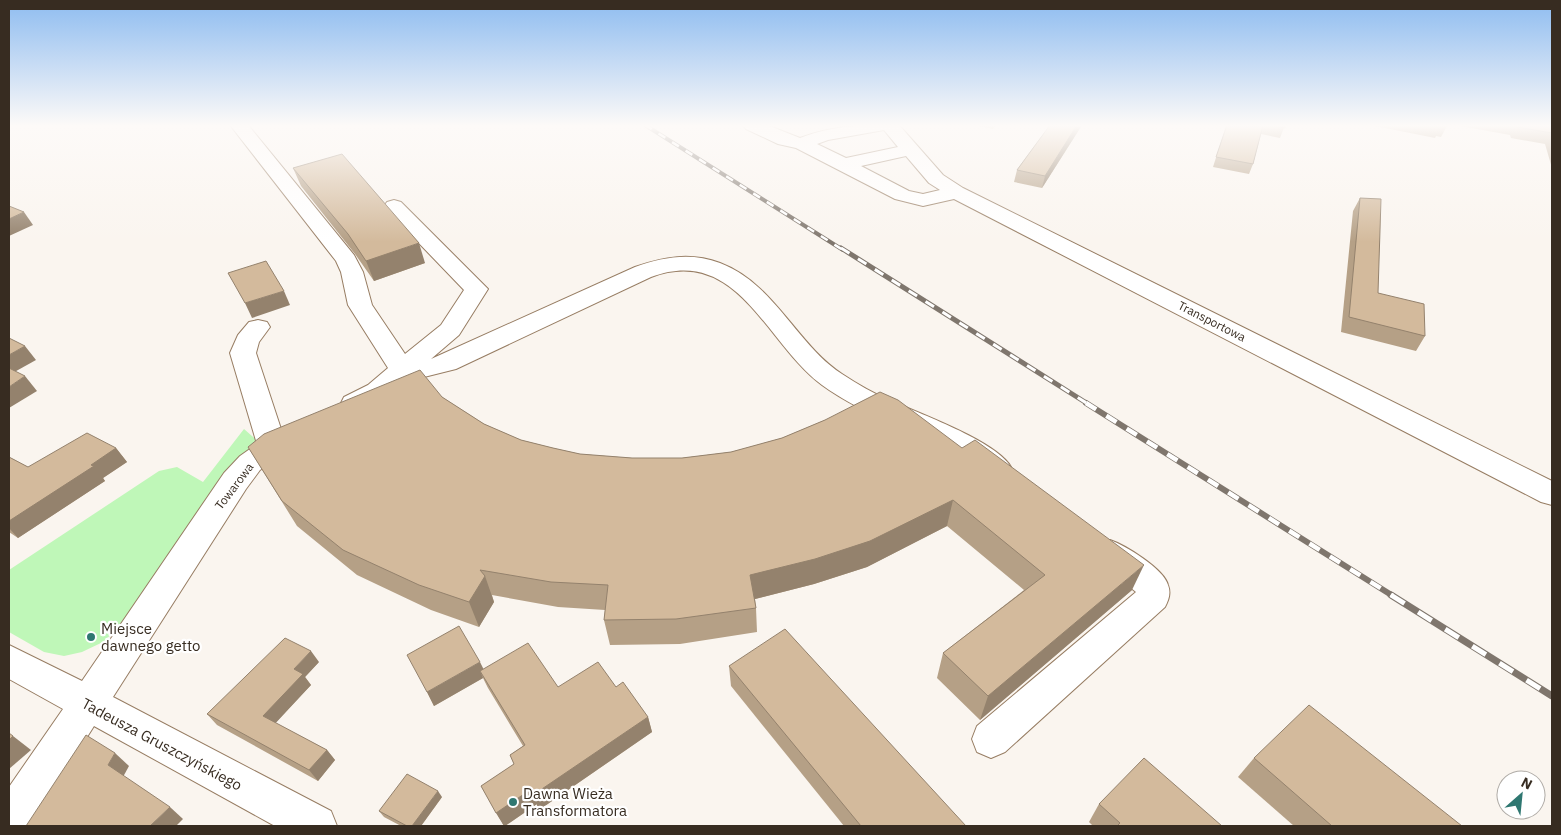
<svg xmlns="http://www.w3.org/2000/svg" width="1561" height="835" font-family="'IBM Plex Sans',sans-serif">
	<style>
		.green { fill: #bff7b8 }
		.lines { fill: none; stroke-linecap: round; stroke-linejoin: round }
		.minor-casing { stroke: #977d63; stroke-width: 2 }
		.minor { fill: #fff; fill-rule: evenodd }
		.rail-far3-casing { stroke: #7f766d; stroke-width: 4 }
		.rail-far2-casing { stroke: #7f766d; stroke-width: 5 }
		.rail-far1-casing { stroke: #7f766d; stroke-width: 6 }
		.rail-casing { stroke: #7f766d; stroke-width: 7 }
		.rail-far3 { stroke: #fff; stroke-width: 2.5; stroke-dasharray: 8; stroke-linecap: butt }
		.rail-far2 { stroke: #fff; stroke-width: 3; stroke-dasharray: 10; stroke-linecap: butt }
		.rail-far1 { stroke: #fff; stroke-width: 4.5; stroke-dasharray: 12; stroke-linecap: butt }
		.rail { stroke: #fff; stroke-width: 5; stroke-dasharray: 16; stroke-linecap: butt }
		.wall { fill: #b5a086 }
		.shaded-wall { fill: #94826d }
		.building { fill: #d3ba9c; stroke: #94826d }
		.poi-dot { fill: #2f7771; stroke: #fff; stroke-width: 2 }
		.labels { text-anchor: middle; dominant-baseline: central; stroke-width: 4.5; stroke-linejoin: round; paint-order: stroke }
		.street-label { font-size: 12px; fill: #372c21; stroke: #fff }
		.near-poi-label { font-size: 15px; fill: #372c21; stroke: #fff; text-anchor: start }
		.near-street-label { font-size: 15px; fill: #372c21; stroke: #fff }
	</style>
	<rect width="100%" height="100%" fill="#faf5ef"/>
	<!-- green -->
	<path class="green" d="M244,429L260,443L131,616L103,642L82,652L64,656L44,652L9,632V570L159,471L177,467L203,482Z"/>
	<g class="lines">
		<!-- minor casing -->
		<g class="minor-casing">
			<g id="minor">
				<path d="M230,125H248L354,255L363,272L372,305L405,354L441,325L464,290L387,210L384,206L387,202L394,200L401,202L488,289L459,335L431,359L635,267C663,257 691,252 720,263C775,284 796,344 842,374C857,384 873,393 889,400C918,413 996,441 1011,467L1006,474C1003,475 999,478 995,477C983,477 955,455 943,448C903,426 859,412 822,385C766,344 738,244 651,277L456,369L420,378H408C391,393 369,416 344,409L341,403L344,397L368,385L388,368L348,305L341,272L336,261Z"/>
				<path d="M743,125H767L800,138C833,125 864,125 899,125L943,175L963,188L1552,481V505L1541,502L954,199L923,206L895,199L796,148L778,144L746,129ZM884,130L898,147L846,158L817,144L828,140ZM906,156L929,183L940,190L923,194L909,191L861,166Z"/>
				<path d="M258,320L267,322L270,327L259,342L256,353L281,429L295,431L299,438L295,445L260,470L246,489L113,697L331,811L337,826H275L94,726L31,826H9V787L63,709L9,679V645L82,681L224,473L240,456L257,444L230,353L238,335L249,322Z"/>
				<path d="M1110,540C1125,545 1164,569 1168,585C1171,593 1169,599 1165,607L1005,752L991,758L977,752L972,739L977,726L1136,592L1099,562L1094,553L1099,544Z"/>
			</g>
		</g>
		<!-- minor -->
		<use href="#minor" class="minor"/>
		<!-- rail-far3 casing -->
		<g class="rail-far3-casing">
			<path id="rail-far3" d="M645,125L843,250"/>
		</g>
		<!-- rail-far2 casing -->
		<g class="rail-far2-casing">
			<path id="rail-far2" d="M841,248L1088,404"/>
		</g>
		<!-- rail-far1 casing -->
		<g class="rail-far1-casing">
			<path id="rail-far1" d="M1086,403L1393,596"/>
		</g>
		<!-- rail casing -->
		<g class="rail-casing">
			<path id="rail" d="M1391,595L1552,696"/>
		</g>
		<!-- rail-far3 -->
		<use href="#rail-far3" class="rail-far3"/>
		<!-- rail-far2 -->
		<use href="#rail-far2" class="rail-far2"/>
		<!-- rail-far1 -->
		<use href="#rail-far1" class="rail-far1"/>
		<!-- rail -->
		<use href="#rail" class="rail"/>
	</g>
	<!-- wall -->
	<g class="wall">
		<path d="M975,125H996L993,129Z"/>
		<path d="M1050,125H1082L1042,188L1014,182L1017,170Z"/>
		<path d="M1223,125H1285L1280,138L1261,134L1253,164L1249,174L1213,167L1226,126Z"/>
		<path d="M1370,125H1447V126L1441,137L1436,136L1435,138Z"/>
		<path d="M1455,125H1552V168L1545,144L1511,138L1510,135Z"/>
		<path d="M293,168L425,263L374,281L355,254L301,186Z"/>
		<path d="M1360,198L1378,293L1425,336L1416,351L1341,332L1353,211Z"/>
		<path d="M442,397L484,424L521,440L553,448L580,454L632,458H682L731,452L782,438L825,420L1132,590L980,720L937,678L943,653L1024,590L947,526L867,567L814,584L755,599L756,608L757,632L680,644L610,645L604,620L605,610L558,607L492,595L494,602L479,627L431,610L357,575L297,526L248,447Z"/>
		<path d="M116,448L127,462L103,478L105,481L18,538L9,532V457L28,467Z"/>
		<path d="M319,662L305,677L311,685L275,723L327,750L335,760L318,781L217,725L207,714Z"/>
		<path d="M729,666L966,826H844L731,686Z"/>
		<path d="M484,669L558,687H616L648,717L652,732L539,810L537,804L505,826H504L481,786L514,764L510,755L523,746L488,688L483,678L434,706L427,692Z"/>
		<path d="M1254,758L1462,826H1294L1238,777Z"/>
		<path d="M442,797L421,826H401L384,817L379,811Z"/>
		<path d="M1099,804L1222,826H1093L1089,822Z"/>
	</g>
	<!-- shaded-wall -->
	<g class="shaded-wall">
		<path d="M1077,125H1082L1042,188L1045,176Z"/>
		<path d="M24,212L33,225L9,236V219Z"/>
		<path d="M419,243L425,263L374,281L366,261Z"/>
		<path d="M284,291L290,305L252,318L245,303Z"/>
		<path d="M25,346L36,360L9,375V355Z"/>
		<path d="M25,376L37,391L9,408V387Z"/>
		<path d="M116,448L127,462L103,478L105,481L18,538L9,528V521L91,465Z"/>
		<path d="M953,500L947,526L867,567L814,584L751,600L750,575Z"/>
		<path d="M1144,565L1132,590L980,720L988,696Z"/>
		<path d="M485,576L494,602L479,627L469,602Z"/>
		<path d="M311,651L319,662L305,677L311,685L272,727L263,716L294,669Z"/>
		<path d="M480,662L487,676L480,671L483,678L434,706L427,692Z"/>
		<path d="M648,717L652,732L539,810L533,795Z"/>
		<path d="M13,736L31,750L9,769V740Z"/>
		<path d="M327,750L335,760L318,781L309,770Z"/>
		<path d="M115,753L129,766L123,777L108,765Z"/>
		<path d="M530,790L537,804L505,826H504L496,813Z"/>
		<path d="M438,791L442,797L421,826H412Z"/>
		<path d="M170,807L183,819L176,826H150Z"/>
	</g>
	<!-- building -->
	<g class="building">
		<path d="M1050,125H1077L1045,176L1017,170Z"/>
		<path d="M1227,125H1263L1253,164L1216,157Z"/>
		<path d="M1269,125H1285V128Z"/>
		<path d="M1430,125H1441V127Z"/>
		<path d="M1517,125H1552V133L1517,127Z"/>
		<path d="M342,154L419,243L366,261L348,234L293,168Z"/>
		<path d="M1360,198L1381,199L1378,293L1424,304L1425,336L1349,317Z"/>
		<path d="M9,206L24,212L9,219Z"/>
		<path d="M266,261L284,291L245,303L228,273Z"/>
		<path d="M9,338L25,346L9,355Z"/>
		<path d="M9,368L25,376L9,387Z"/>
		<path d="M420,370L442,397L484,424L521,440L553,448L580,454L632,458H682L731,452L782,438L825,420L880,392L898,400L962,448L975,440L1144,565L988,696L943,653L1045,575L953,500L870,541L815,559L750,575L756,608L676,619L604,620L608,585L551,582L480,570L485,576L469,602L419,585L343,550L282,501L248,447L264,434Z"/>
		<path d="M87,433L116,448L91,465L94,466L9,521V457L28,467Z"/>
		<path d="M459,626L480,662L427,692L407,655Z"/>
		<path d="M785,629L966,826H861L729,666Z"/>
		<path d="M285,638L311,651L294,669L303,674L263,716L327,750L309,770L207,714Z"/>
		<path d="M528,643L558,687L598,662L616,687L623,682L648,717L533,795L530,790L496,813L481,786L514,764L510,755L525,745L480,671Z"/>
		<path d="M1309,705L1462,826H1332L1254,758Z"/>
		<path d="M9,733L13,736L9,740Z"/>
		<path d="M86,735L115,753L108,765L170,807L150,826H26Z"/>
		<path d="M1144,758L1222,826H1117L1120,823L1099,804Z"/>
		<path d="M407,774L438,791L412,826H407L379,811Z"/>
	</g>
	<!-- sky -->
	<linearGradient id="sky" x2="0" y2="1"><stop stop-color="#8ebcf0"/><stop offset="0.52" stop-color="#fdfaf8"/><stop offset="1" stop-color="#fdfaf8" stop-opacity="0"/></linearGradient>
	<rect width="1561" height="242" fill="url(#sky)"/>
	<!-- markers -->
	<g class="poi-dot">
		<circle cx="91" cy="637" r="5"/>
		<circle cx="513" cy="802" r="5"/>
	</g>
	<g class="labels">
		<!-- street labels -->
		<g class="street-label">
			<text transform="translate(1212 321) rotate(27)">Transportowa</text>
			<text transform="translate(234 486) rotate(-53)">Towarowa</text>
		</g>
		<!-- near-poi labels -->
		<g class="near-poi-label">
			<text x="101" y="628">Miejsce<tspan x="101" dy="17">dawnego getto</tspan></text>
			<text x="523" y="793">Dawna Wieża<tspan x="523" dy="17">Transformatora</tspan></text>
		</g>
		<!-- near-street labels -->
		<g class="near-street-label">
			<text transform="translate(162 744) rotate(28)">Tadeusza Gruszczyńskiego</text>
		</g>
	</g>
	<!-- border -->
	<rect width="1561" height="835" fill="none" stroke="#372c21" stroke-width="20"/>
	<!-- north arrow -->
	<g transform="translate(1521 795) rotate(27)"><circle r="24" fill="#ffffff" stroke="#afaba6"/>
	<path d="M0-4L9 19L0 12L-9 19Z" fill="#2f7771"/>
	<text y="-8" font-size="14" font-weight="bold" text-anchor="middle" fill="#372c21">N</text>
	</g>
</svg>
